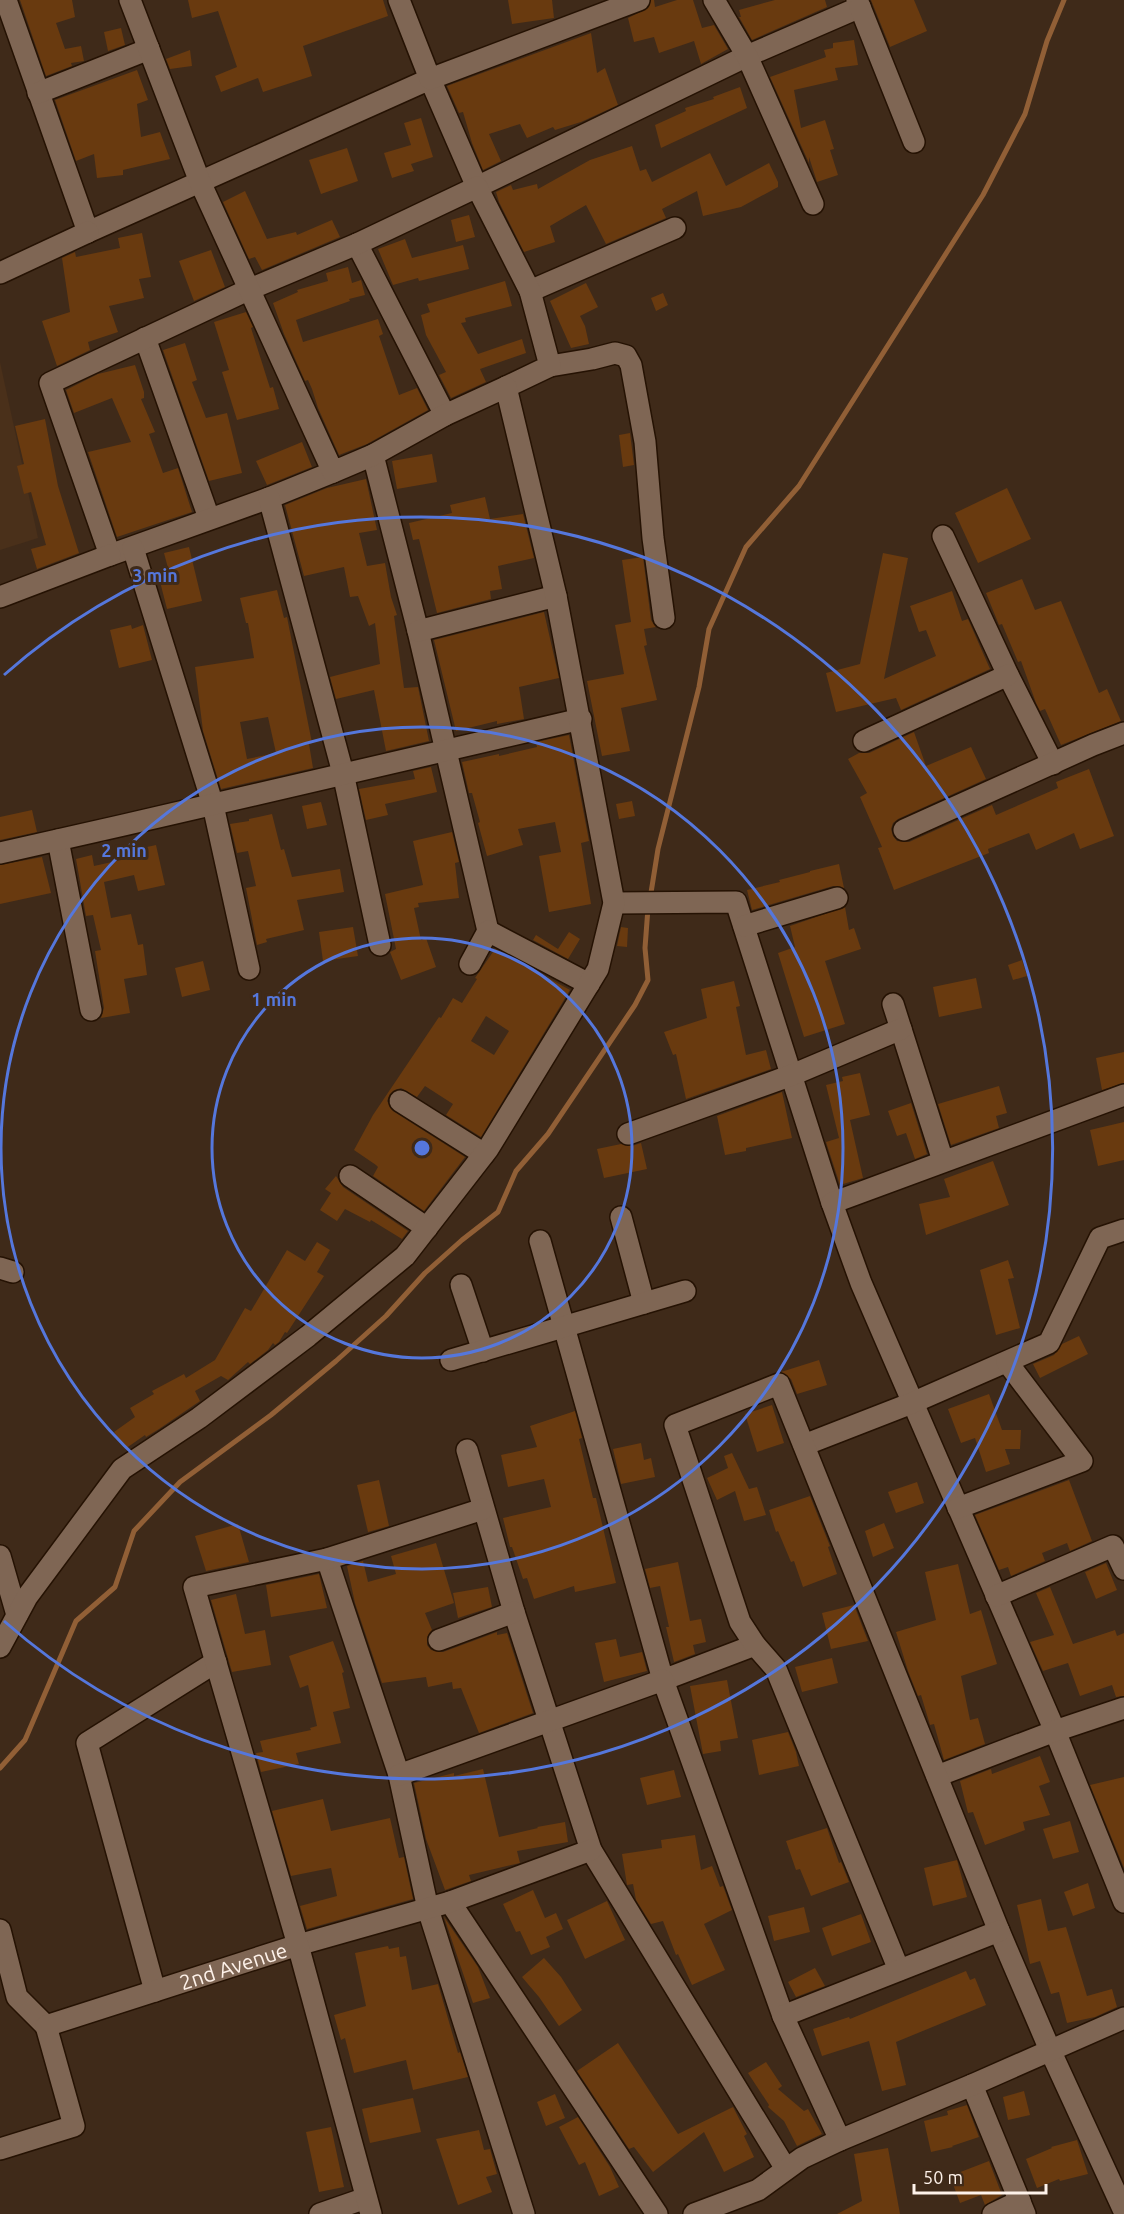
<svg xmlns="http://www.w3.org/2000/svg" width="1124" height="2214" font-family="Ubuntu,sans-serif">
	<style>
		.built { fill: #4a301a }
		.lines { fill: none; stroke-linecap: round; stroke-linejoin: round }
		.stream { stroke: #915f36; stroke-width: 5 }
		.building { fill: #693a0f; fill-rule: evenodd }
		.minor-casing { stroke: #251203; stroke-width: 24 }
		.minor { stroke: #7f6654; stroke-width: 21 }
		.ring { fill: none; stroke: #5577dc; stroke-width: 3 }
		.labels { text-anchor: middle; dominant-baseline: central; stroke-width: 6; stroke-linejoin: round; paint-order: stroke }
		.street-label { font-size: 21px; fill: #fef2ea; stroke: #3f2a19 }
		.centre { fill: #5577dc; stroke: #3f2a19; stroke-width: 3 }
		.ring-label { font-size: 18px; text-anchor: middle; font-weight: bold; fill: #5577dc; stroke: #3f2a19; stroke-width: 6; stroke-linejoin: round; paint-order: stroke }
	</style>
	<rect width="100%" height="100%" fill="#3f2a19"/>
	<!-- built -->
	<path class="built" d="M0,362L38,538L0,550Z"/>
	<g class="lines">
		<!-- stream -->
		<g class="stream">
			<path d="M650,899L658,849L699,687L709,629L746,547L799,486L983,195L1025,114L1047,41L1064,0"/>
			<path d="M0,1768L25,1740L76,1621L115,1587L134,1531L180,1482L271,1415L336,1361L386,1316L425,1273L462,1240L498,1212L516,1171L548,1134L635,1005L648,980L645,948L648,908"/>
		</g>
	</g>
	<!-- building -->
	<g class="building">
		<path d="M20,0H72L75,17L56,23L65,49L81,46L84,61L71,63L72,66L46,76Z"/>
		<path d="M188,0H383L388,16L303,46L312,76L263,92L258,78L221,92L215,76L237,67L218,11L192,18Z"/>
		<path d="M508,0H552L554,18L512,24Z"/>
		<path d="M651,0H654L655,7L677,0H693L702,28L714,25L728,49L701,64L694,41L659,53L654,37L634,42L628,18L648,8Z"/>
		<path d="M775,0H825L827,7L752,40L739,17H741L739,10Z"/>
		<path d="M871,0H914L927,31L890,47Z"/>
		<path d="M121,28L125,45L108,51L104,32Z"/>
		<path d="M591,33L597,73L605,68L618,105L581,122L555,130L553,127L527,138L520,124L489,134L501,161L483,170L472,143L463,112L459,113L447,86Z"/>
		<path d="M854,40L858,65L835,68L838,80L794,90L801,128L825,120L834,149L830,150L838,175L817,182L809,157V163L770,77L826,57L824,50L833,48V43Z"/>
		<path d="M190,50L192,66L170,69L166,59Z"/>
		<path d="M137,70L148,100L137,104L141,137L160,132L170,159L123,170V175L97,178L94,154L76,161L55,100Z"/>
		<path d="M740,87L747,108L661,148L655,125L686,111L685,108L714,99L713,97Z"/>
		<path d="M421,118L433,157L411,164L414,171L392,178L384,153L411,145L404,123Z"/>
		<path d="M632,146L640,171L646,169L652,182L710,153L726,186L769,163L778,182V187L741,207L703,216L697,191L662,209L666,218L606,244L586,205L550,226L555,242L524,252L499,202L496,192L511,185L513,190L537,184L538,189L590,160Z"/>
		<path d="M347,148L358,181L321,194L309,160Z"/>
		<path d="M245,191L267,239L296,232L297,235L332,220L340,237L262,270L255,257L249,259L223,202Z"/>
		<path d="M469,215L475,237L456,242L451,220Z"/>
		<path d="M142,233L151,277L139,279L144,298L109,306L118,332L88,342L90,350L57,366L42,321L70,312L62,258L75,252L76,257L120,248L118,238Z"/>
		<path d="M405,239L412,258L463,245L469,269L419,281L418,278L393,285L378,249Z"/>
		<path d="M211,250L225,287L194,301L179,261Z"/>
		<path d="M348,267L352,283L361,280L365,295L349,299L350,301L296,320L303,342L378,319L383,334L379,336L399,395L417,388L428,410L367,444L339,455L318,408L312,389L308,380L305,381L284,334L273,303L298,292L297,290L328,281L326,273Z"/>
		<path d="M505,281L512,306L465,318L466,322L461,323L478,354L522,339L526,353L480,369L486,382L451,398L439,375L446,372L426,335L421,315L430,312L427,304Z"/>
		<path d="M586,283L598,307L580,316L585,326L589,344L571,348L550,301Z"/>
		<path d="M663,293L668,305L656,311L651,298Z"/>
		<path d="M246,312L253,327L251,328L270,388L273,387L279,409L237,420L222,372L229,370L214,322Z"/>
		<path d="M185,343L197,380L192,382L206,418L227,413L242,473L209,481L163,350Z"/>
		<path d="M135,365L144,392V398L141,399L155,432L149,434L163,473L178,468L192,512L117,537L88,452L131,442L112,398L74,413L66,390L98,374Z"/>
		<path d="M45,419L58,486L79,553L37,569L31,549L46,545L31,492L24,494L17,466L24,464L15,426Z"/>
		<path d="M630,433L634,465L623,467L619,435Z"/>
		<path d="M302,442L312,467L267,485L256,461Z"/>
		<path d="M432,454L437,482L397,489L392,461Z"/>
		<path d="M366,479L377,530L359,533L367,566L385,563L391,597L397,615L394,616L404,688L418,687L429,741L386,751L374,690L336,699L330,677L380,664L375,623L369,626L358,596L350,597L344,567L304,576L285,505L327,488Z"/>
		<path d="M1007,488L1031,539L978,563L955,513Z"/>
		<path d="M485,497L490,519L523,514L534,558L498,566L502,589L490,591L491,599L437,613L419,539L413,540L409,523L452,513L450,505Z"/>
		<path d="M189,547L202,601L167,609L157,570L168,568L164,553Z"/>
		<path d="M883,553L908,558L884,679L936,656L926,630L919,632L910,606L952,591L962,621L968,619L990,669L901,710L896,698L836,712L826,673L860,664Z"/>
		<path d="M643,557L651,620L656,627L644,629L647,645L644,646L657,700L621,708L630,751L602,756L587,681L624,674L615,625L631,622L622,560Z"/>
		<path d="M1022,579L1035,610L1061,601L1099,693L1107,689L1121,721L1061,745L1045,709L1040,711L1036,703L1021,661L1018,662L1002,624L999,625L986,593Z"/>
		<path d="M277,590L284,618L287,617L312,743L309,744L313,768L221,789L203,731L195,667L254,658L248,623H246L240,598ZM268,717L276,753L247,759L240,722Z"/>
		<path d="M544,612L559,678L519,687L524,719L497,724V721L456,731L434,640Z"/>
		<path d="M131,625L132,629L143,625L152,660L119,668L110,630Z"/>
		<path d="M914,732L926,766L971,747L986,779L898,819L893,823L891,829L893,836L897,841L909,842L992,805L996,815L1058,788L1056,782L1089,769L1114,836L1080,849L1074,833L1036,850L1029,833L988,849L989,853L894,890L878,848L882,847L860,797L867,793L848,759L859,753H869Z"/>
		<path d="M569,735L589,841L581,843L591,904L549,912L539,856L561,852L555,822L518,829L523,845L487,856L478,823L480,822L472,793H469L462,762L499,754V756L537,747L536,742Z"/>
		<path d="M431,767L437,792L385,804L388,815L366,820L359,789L415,779L413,771Z"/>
		<path d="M632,801L635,816L619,819L616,804Z"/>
		<path d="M321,802L327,825L307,829L302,806Z"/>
		<path d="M32,810L37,832L0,840V817Z"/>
		<path d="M272,814L281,850L284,849L292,877L340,869L344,892L297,900L304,930L266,939L267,942L257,945L246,888L256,886L248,851L237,853L230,824L249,821V819Z"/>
		<path d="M452,832L459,862L455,863L459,898L418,903L419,907L414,908L421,940L426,938L436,967L401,980L390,952L396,949L385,894L423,885L413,841Z"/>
		<path d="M156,845L165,885L138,891L134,875L104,882L111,918L131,914L138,945L143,944L147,975L124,979L130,1013L101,1018L104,1008L95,951L101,950L93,915L86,916L76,859L92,855L94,866L130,858L129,851Z"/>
		<path d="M42,857L51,893L0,904V865Z"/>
		<path d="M839,864L844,888L833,886L752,910L747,890L780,882L779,880L810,872V871Z"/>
		<path d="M845,907L849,930L854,928L861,949L825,961L845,1024L804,1037L778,953L795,947L790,926Z"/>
		<path d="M353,927L358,956L323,961L319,932Z"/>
		<path d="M621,927L628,928L627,947L617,946Z"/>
		<path d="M569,932L580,939L568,959L533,940L536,935L558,949Z"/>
		<path d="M495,949L570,990L481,1137L446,1115L453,1104L425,1086L417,1097L401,1088L395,1090L390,1094L387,1101L393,1111L465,1157L424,1211L373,1176L378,1167L376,1165L354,1150L373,1115L439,1017L441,1018L453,998L462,1003L477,979L475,978ZM486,1016L509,1031L494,1055L471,1041Z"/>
		<path d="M1022,960L1027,976L1013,980L1008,965Z"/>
		<path d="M203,961L210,990L182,997L175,968Z"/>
		<path d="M976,978L982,1008L939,1017L933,987Z"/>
		<path d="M734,981L740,1006L736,1007L746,1055L766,1050L771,1069L686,1099L676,1054L673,1055L664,1032L707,1018L701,989Z"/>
		<path d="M1124,1052V1083L1102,1090L1096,1058Z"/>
		<path d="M860,1073L870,1115L850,1120L863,1178L840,1185L826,1142L839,1138L826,1085L843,1081L842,1077Z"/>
		<path d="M999,1086L1007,1113L996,1116L999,1128L951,1145L938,1104Z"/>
		<path d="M782,1092L792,1138L746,1148V1151L725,1155L717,1116Z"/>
		<path d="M911,1103L927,1154L915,1159L906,1133L897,1136L888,1111Z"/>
		<path d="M1124,1122V1160L1098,1166L1090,1130Z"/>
		<path d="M641,1143L647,1169L604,1178L597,1149L621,1144L632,1146Z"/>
		<path d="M993,1161L1009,1205L926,1235L919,1204L950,1197L944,1179Z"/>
		<path d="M336,1176L343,1187L408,1231L402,1239L371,1220L370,1222L345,1209L337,1221L320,1210L331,1193L325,1189Z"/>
		<path d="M317,1242L330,1250L317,1272L324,1276L287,1333L285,1332L279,1342L275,1345L273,1343L268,1350L250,1364L248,1362L228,1380L221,1376L195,1391L200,1401L159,1429L146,1437L145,1435L125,1449L114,1432L135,1417L130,1408L154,1394L152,1391L184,1374L186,1378L215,1360L245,1308L251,1311L287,1250L305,1261Z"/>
		<path d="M1008,1260L1014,1278L1008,1279L1020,1328L996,1335L980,1270Z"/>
		<path d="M1079,1336L1088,1354L1040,1378L1033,1364L1054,1355L1062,1344Z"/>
		<path d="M819,1360L827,1385L797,1394L791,1379L781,1372Z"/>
		<path d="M989,1394L1002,1430H1021L1020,1449H1005L1010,1464L986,1472L975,1438L961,1443L948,1409Z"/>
		<path d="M772,1405L784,1443L757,1452L745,1414Z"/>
		<path d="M575,1411L582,1438L579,1439L593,1498H596L616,1583L575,1592L574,1586L534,1599L527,1578L523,1579L512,1547H510L503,1518L551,1507L544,1479L508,1487L501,1455L537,1447L530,1426Z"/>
		<path d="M641,1443L644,1460L651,1458L655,1477L621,1484L613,1449Z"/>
		<path d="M732,1453L749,1489L757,1487L766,1515L744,1521L735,1491L717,1500L707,1478L728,1468L724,1456Z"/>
		<path d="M379,1480L389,1526L368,1532L357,1485Z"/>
		<path d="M1069,1480L1092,1541L1070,1551L1067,1543L1042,1553L1045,1561L1011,1576L1008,1567L999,1570L975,1515Z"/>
		<path d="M917,1482L924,1503L896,1513L888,1492Z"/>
		<path d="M810,1496L830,1546L828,1547L837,1574L803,1587L794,1561L791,1562L778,1531L776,1532L769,1510Z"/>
		<path d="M884,1523L894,1548L873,1557L865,1531Z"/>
		<path d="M238,1524L249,1562L206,1571L195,1536Z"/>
		<path d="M436,1543L454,1603L425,1613L432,1630L427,1637V1645L431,1650L443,1652L497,1632V1635L507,1633L533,1713L479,1733L461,1688L453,1689L452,1682L428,1687L426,1677L382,1683L355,1603L347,1566L363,1561L368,1582L396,1574L391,1556Z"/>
		<path d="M678,1562L690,1621L701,1619L706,1642L693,1645L695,1654L674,1662L666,1627H669L660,1586L650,1588L645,1569Z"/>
		<path d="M1106,1563L1117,1590L1096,1599L1085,1572Z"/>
		<path d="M958,1564L970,1614L981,1610L997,1664L961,1676L970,1720L978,1718L985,1744L944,1760L934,1724L930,1725L921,1695L918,1696L908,1671L896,1632L936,1620L925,1572Z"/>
		<path d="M319,1574L327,1608L271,1617L266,1585Z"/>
		<path d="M488,1587L492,1607L458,1618L453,1593Z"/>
		<path d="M1050,1587L1073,1644L1115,1630L1117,1636L1124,1633V1696L1116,1697L1112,1685L1080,1696L1068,1663L1043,1671L1030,1642L1054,1635L1036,1593Z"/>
		<path d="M236,1594L245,1634L265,1630L271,1665L232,1672L211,1600Z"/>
		<path d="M854,1605L868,1641L831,1649L822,1613Z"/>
		<path d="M616,1639L620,1657L642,1652L647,1671L604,1682L595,1643Z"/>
		<path d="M333,1641L344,1672L342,1673L350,1708L333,1712L341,1743L296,1753L299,1764L261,1772L256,1753L263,1752L260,1741L311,1730L310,1728L317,1726L308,1685L300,1688L289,1656Z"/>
		<path d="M832,1658L838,1683L802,1692L795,1667Z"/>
		<path d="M727,1680L738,1738L720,1741L721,1751L703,1754L690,1686Z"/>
		<path d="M788,1732L796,1752L799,1766L759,1775L752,1740Z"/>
		<path d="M1040,1756L1050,1782L1039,1786L1050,1815L1023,1822L1025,1830L985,1845L973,1812L968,1813L960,1781L991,1769L992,1774Z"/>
		<path d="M483,1769L499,1837L538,1828L537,1827L565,1822L568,1842L517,1851L520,1863L469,1875L471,1881L445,1890L426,1839L414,1783L454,1773V1776Z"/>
		<path d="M674,1770L681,1797L647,1805L640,1778Z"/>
		<path d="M1124,1777V1868L1090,1785Z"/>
		<path d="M323,1799L331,1831L390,1818L399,1858L404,1857L413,1899L307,1929L300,1906L337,1896L331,1868L291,1876L272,1811Z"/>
		<path d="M1070,1821L1079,1852L1053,1859L1043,1829Z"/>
		<path d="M827,1828L839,1863L841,1862L849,1882L811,1896L800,1869L796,1870L786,1841Z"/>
		<path d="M695,1835L701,1870L712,1866L720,1887L723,1886L732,1910L704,1924L725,1970L692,1985L678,1954L676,1955L663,1921L651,1924L636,1900L633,1884L627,1885L622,1854L662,1848L661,1840Z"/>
		<path d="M957,1860L967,1897L933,1906L924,1868Z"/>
		<path d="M1088,1883L1095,1908L1073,1916L1064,1892Z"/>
		<path d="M533,1890L545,1918L556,1913L563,1929L546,1937L550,1947L531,1955L520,1931L516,1932L503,1904Z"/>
		<path d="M1041,1899L1048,1931L1066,1927L1087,1996L1112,1989L1117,2007L1095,2017L1067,2023L1059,1992L1051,1994L1040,1961L1030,1964L1024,1936L1017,1905Z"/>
		<path d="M607,1901L625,1940L585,1959L567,1920Z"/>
		<path d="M804,1907L810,1932L774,1941L768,1916Z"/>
		<path d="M861,1914L871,1942L832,1956L822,1928Z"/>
		<path d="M444,1917L478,1967L490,1998L473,2003Z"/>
		<path d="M388,1946L389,1949L399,1947L400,1957L406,1956L412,1990L438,1984L458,2053L460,2052L468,2077L413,2090L406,2060L354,2073L345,2038L341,2040L334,2015L366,2006L355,1953Z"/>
		<path d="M544,1958L561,1977L582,2010L559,2026L539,1997L522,1977Z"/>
		<path d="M815,1968L825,1986L796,1997L788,1982Z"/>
		<path d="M966,1971L970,1980L975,1978L986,2005L896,2042L906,2085L882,2091L869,2041L822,2056L813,2029L849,2017L850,2019Z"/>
		<path d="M618,2043L678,2134L733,2107L747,2134L744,2136L754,2157L724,2172L704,2132L653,2172L634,2147L629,2149L577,2071Z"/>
		<path d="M766,2062L782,2086L778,2089L804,2111L808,2109L822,2134L797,2146L784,2121L768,2107L769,2105L748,2073Z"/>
		<path d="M1024,2091L1030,2115L1008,2120L1003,2097Z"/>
		<path d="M555,2094L565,2118L546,2126L537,2102Z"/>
		<path d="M413,2098L421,2132L370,2143L362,2109Z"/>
		<path d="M967,2105L979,2137L952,2146L953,2147L931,2152L924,2121L948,2115L947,2111Z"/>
		<path d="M578,2117L610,2167L619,2187L599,2196L585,2162L579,2165L559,2127Z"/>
		<path d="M331,2127L344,2187L319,2192L306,2132Z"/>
		<path d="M479,2130L484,2150L490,2149L497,2174L486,2177L492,2192L458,2205L436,2139Z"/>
		<path d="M1077,2140L1088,2174L1060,2181L1059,2179L1037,2188L1026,2159L1052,2148L1051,2147Z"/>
		<path d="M888,2148L900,2214H837L862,2201L854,2154Z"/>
		<path d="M989,2161L1002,2195L985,2205L981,2195L960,2203L950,2176Z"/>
	</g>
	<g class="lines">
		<!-- minor casing -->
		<g class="minor-casing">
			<g id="minor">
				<path d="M6,0L88,232L430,79L477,187L747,56L860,7L857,0"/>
				<path d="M399,0L430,79L639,0"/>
				<path d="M714,0L747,56L813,204"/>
				<path d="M860,7L914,142"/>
				<path d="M38,93L149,49"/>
				<path d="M357,244L445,415"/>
				<path d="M0,273L88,232"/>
				<path d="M530,291L675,228"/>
				<path d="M145,338L209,518"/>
				<path d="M550,366L592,359L615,353L626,356L631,365L645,442L653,538L664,618"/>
				<path d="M373,455L418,631L488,931"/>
				<path d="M333,472L269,498L110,555L50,383L250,289L357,244L477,187L530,291L550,366L506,387"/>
				<path d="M269,498L343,773L380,945"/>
				<path d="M943,536L1008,675L1053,764"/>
				<path d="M133,548L213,805L249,969"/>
				<path d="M0,597L110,555"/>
				<path d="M418,631L556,596"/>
				<path d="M864,741L1008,675"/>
				<path d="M904,830L1093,745L1124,733"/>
				<path d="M58,840L91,1010"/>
				<path d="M0,853C194,810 387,763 581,719"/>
				<path d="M614,903L736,902L832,1203L861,1283L1055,1731L1124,1902"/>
				<path d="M744,926L837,898"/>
				<path d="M470,964L488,931L589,984"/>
				<path d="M893,1004L943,1161"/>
				<path d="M400,1101L484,1154"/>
				<path d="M628,1134L792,1075L901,1029"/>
				<path d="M350,1176L427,1228"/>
				<path d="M832,1203L1124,1095"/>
				<path d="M621,1217L644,1303"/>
				<path d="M540,1241L663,1680L755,1645"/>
				<path d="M0,1268L13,1272"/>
				<path d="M461,1285L483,1351"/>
				<path d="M451,1360L685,1291"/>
				<path d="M804,1445L912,1403L1049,1343L1100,1238L1124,1230"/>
				<path d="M467,1450L514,1612L591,1850L786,2169"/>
				<path d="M958,1508L1082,1461L1007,1362"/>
				<path d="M0,1556L17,1615"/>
				<path d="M327,1559L399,1775L428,1909L524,2214"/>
				<path d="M996,1596L1113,1546L1124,1569"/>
				<path d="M439,1640L514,1612"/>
				<path d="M0,1647L27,1597L122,1469L199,1418L308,1336L405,1256L488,1149L598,969L614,903L556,596L506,387L445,415L373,455L333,472L200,182L130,0"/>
				<path d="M399,1775L663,1680L783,2016"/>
				<path d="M937,1776L1055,1731L1124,1708"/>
				<path d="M450,1902L657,2214"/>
				<path d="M0,1930L17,1997L46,2026"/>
				<path d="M899,1970L776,1669L755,1645L740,1622L675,1425L779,1384L999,1931L1050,2050L1124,2211"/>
				<path d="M155,1991L87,1743L216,1662"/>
				<path d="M972,2085L1025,2214"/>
				<path d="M840,2140L783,2016L999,1931"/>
				<path id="s1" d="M0,2149L74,2126L46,2026L298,1945L450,1902L591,1850"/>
				<path d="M320,2214L366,2198"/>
				<path d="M371,2214L298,1945L194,1587L327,1559L483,1509"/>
				<path d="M694,2214L758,2190L802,2158L840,2140L972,2085L1124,2018"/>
				<path d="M993,2214L1020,2201"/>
			</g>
		</g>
		<!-- minor -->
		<use href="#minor" class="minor"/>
	</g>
	<!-- distance rings -->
	<g class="ring">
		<circle cx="422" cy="1148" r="210"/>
		<circle cx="422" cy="1148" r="421"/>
		<path d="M4 675A631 631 0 1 1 4 1621"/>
	</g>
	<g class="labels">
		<!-- street labels -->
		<g class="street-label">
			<text stroke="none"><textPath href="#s1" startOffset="378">2nd Avenue</textPath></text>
		</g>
	</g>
	<circle cx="422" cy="1148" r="9" class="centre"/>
	<g class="ring-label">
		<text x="155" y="582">3 min</text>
		<text x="124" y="857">2 min</text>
		<text x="274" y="1006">1 min</text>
	</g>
	<!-- scale -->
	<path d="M914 2184v9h132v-9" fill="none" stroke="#fef2ea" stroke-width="3"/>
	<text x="923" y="2184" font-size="18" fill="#fef2ea" stroke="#3f2a19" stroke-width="4.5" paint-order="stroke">50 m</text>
</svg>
